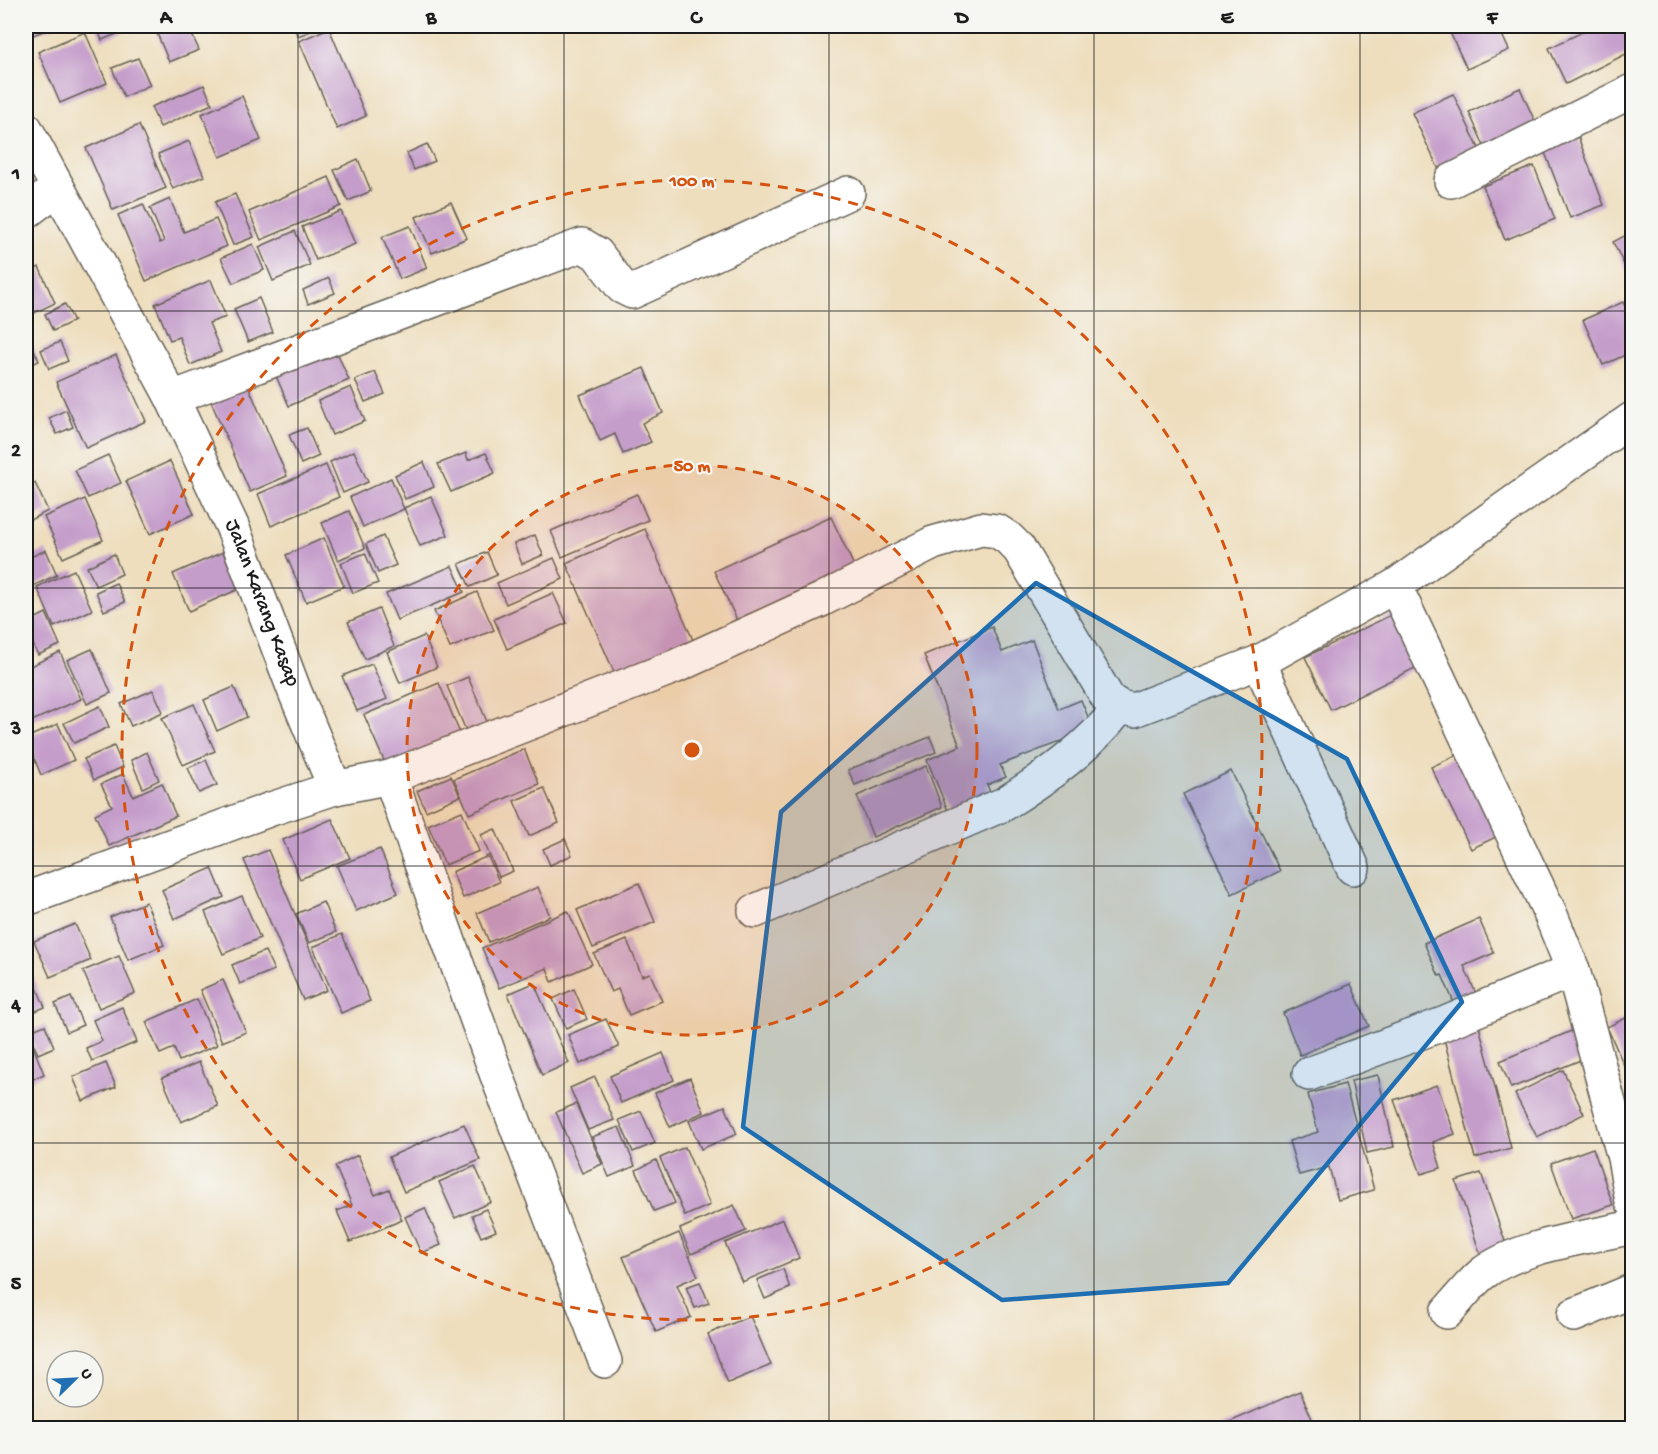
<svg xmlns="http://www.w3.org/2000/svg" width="1658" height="1454" font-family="'Gochi Hand',sans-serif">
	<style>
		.building { fill: #c59dcb }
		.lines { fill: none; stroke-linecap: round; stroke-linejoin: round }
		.minor-casing { stroke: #666055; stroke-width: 36 }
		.minor { stroke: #fff; stroke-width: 33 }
		.marked { fill: #1f6fb2; fill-opacity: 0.2; stroke: #1f6fb2; stroke-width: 4.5; stroke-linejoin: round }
		.grid { fill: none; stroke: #1c1c1c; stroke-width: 1.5; stroke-opacity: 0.55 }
		.ring { fill: none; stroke: #d4530e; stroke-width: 3; stroke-dasharray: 10 8 }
		.labels { text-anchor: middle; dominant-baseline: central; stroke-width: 4.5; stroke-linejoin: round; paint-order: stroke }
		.street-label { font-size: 21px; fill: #1c1c1c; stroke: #f6f6f2 }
		.centre { fill: #d4530e; stroke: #f6f6f2; stroke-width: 3 }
		.ring-label { font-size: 18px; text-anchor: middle; font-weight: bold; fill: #d4530e; stroke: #f6f6f2; stroke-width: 4.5; stroke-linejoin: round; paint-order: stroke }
		.neatline { fill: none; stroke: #1c1c1c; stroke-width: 2 }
		.grid-label { font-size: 20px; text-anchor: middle; font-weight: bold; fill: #1c1c1c }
	</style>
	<rect width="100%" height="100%" fill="#f6f6f2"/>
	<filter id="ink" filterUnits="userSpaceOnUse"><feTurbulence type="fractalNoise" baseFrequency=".0167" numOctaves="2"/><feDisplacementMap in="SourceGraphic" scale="12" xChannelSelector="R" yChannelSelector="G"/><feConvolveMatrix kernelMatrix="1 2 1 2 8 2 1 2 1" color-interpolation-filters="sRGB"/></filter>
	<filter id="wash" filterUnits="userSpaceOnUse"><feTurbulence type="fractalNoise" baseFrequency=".008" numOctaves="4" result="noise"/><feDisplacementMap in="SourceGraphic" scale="24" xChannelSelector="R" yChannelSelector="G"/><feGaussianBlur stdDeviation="1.35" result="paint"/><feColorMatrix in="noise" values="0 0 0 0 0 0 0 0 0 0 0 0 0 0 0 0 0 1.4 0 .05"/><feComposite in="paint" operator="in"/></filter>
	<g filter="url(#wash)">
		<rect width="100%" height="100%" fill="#eedebe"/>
		<g id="blocks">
			<!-- building -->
			<g class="building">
				<path d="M26,26H56L26,38Z"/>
				<path d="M96,26H136L102,40Z"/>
				<path d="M169,26H188L199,50L169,62L156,31Z"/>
				<path d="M293,26H324L298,36Z"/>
				<path d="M1447,26H1498L1509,50L1467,69Z"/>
				<path d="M1595,26H1624L1632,44V51L1566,84L1549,48Z"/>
				<path d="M329,28L366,116L337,129L299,41Z"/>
				<path d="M85,32L107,83L60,103L38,52Z"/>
				<path d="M138,58L150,85L124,97L112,68Z"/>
				<path d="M204,85L212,104L160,127L151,107Z"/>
				<path d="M1520,88L1536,124L1485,148L1469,112Z"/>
				<path d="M1453,94L1482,155L1441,174L1412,113Z"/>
				<path d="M242,96L261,140L220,157L202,114Z"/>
				<path d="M139,125L166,188L113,210L86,148Z"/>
				<path d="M1578,137L1604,205L1570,218L1544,150Z"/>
				<path d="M189,141L204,176L173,189L158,154Z"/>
				<path d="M427,144L435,161L414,170L407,153Z"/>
				<path d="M358,159L371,191L348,201L334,170Z"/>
				<path d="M1534,166L1555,219L1505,240L1483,186Z"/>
				<path d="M329,177L341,206L261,240L249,212Z"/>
				<path d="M235,194L254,237L233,245L215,202Z"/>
				<path d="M170,199L184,232L216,219L227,246L146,281L118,215L143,204L160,243L164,241L150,208Z"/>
				<path d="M451,202L467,238L432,253L416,217Z"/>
				<path d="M341,211L355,244L316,260L302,227Z"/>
				<path d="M410,226L427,268L400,279L382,237Z"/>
				<path d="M295,231L310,265L273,281L259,247Z"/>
				<path d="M1632,232V281L1613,242Z"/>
				<path d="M253,244L264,270L233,283L221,258Z"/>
				<path d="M39,267L55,303L26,317V274Z"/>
				<path d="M329,278L335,293L308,304L303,290Z"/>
				<path d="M211,280L226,317L209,323L221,352L190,365L179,337L170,340L155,304Z"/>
				<path d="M259,298L273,332L248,342L234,309Z"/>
				<path d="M1623,302L1632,324V352L1603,365L1583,320Z"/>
				<path d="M65,304L74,321L53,331L45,314Z"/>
				<path d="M28,336L39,361L26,367V337Z"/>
				<path d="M60,342L68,361L49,369L41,350Z"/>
				<path d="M336,350L349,380L289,406L276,376Z"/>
				<path d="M116,355L146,421L86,448L56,382Z"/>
				<path d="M644,368L663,413L642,423L651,442L623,454L615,434L600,441L580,395Z"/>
				<path d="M375,372L385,394L365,402L355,380Z"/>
				<path d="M246,381L287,476L250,492L209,397Z"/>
				<path d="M351,387L365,421L332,435L318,401Z"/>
				<path d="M66,410L73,427L57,434L49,418Z"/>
				<path d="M307,428L319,456L301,464L289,435Z"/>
				<path d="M354,451L368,482L343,493L330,462Z"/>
				<path d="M466,453L468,460L486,453L495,473L451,492L438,464Z"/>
				<path d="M108,455L121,483L88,498L75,470Z"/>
				<path d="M170,461L194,514L150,534L126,481Z"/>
				<path d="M424,462L434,487L405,499L395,475Z"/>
				<path d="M326,465L339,497L271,526L258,494Z"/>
				<path d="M391,478L404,509L363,527L350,497Z"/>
				<path d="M35,483L48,511L26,522V488Z"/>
				<path d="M637,494L648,520L562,557L551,531Z"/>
				<path d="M431,496L448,535L420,546L404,508Z"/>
				<path d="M85,499L103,540L63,558L44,517Z"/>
				<path d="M349,511L365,548L338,560L322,523Z"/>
				<path d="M831,517L854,566L737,620L714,571Z"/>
				<path d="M645,529L696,647L618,681L566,563Z"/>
				<path d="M535,535L543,555L522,564L514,544Z"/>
				<path d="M383,536L396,565L378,573L366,544Z"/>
				<path d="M324,538L344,586L306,602L286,555Z"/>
				<path d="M46,550L57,575L26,589V559Z"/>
				<path d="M223,552L239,589L189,611L173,574Z"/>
				<path d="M487,552L497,575L470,587L459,564Z"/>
				<path d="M365,553L378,583L353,593L341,563Z"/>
				<path d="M114,554L122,574L96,586L87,567Z"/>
				<path d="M554,558L563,579L506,604L497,583Z"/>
				<path d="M452,566L464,592L397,620L386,594Z"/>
				<path d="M74,570L92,610L54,627L37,587Z"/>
				<path d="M116,583L125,602L104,611L96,592Z"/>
				<path d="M477,592L494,630L450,648L434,611Z"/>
				<path d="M553,593L567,623L507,649L494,619Z"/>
				<path d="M379,609L394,646L365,659L348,622Z"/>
				<path d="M46,613L60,645L38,655L26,629V623Z"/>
				<path d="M1395,613L1421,665L1331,710L1305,657Z"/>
				<path d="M992,627L1002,652L1032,640L1059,709L1081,700L1093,729L1000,765L1006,777L987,785L994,801L951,818L927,760L960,746L924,655Z"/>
				<path d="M424,636L437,667L400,683L387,652Z"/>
				<path d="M92,649L111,693L87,704L67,660Z"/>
				<path d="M60,652L81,699L32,721L26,706V668Z"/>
				<path d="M372,664L387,699L357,711L342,676Z"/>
				<path d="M468,677L488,724L467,733L447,686Z"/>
				<path d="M439,683L462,738L388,770L364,715Z"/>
				<path d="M234,687L247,717L217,731L204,700Z"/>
				<path d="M153,690L163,712L131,726L121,704Z"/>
				<path d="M194,704L215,751L183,765L162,718Z"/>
				<path d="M100,706L109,727L74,743L64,723Z"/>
				<path d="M58,724L74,760L41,775L26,738Z"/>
				<path d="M930,737L936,752L855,785L848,770Z"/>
				<path d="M114,746L123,767L94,780L84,759Z"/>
				<path d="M524,749L539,784L469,814L454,779Z"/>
				<path d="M147,752L159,780L143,788L131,760Z"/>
				<path d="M1459,754L1500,835L1471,849L1431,767Z"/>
				<path d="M206,760L217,785L199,793L188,768Z"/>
				<path d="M926,766L942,807L873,837L857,796Z"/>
				<path d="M1231,771L1280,871L1232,894L1183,794Z"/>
				<path d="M123,774L133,796L162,783L176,816L109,846L95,814L112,806L101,784Z"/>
				<path d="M451,776L460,796L426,811L417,791Z"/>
				<path d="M544,788L559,823L529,836L514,801Z"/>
				<path d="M462,811L479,851L445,865L428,825Z"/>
				<path d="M332,819L350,858L300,879L283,840Z"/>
				<path d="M495,829L513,871L499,877L481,835Z"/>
				<path d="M565,839L572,855L550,865L543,849Z"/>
				<path d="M380,849L398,893L356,911L337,866Z"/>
				<path d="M268,850L327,990L303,1000L244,860Z"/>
				<path d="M488,856L499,882L463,898L452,872Z"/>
				<path d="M212,868L224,897L174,919L162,890Z"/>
				<path d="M639,883L655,922L593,948L577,910Z"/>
				<path d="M538,887L550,916L489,942L477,913Z"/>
				<path d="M242,896L260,938L223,954L205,912Z"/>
				<path d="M146,902L164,945L128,960L110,917Z"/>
				<path d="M323,902L336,932L309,943L296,914Z"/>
				<path d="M568,911L592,964L552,982L547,968L499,988L482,948Z"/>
				<path d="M1479,919L1494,953L1464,966L1480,1003L1458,1012L1442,975L1439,976L1424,943Z"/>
				<path d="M75,924L91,960L50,977L34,941Z"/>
				<path d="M342,934L370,1001L341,1013L313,947Z"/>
				<path d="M627,940L642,976L650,973L662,1001L629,1015L618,989L611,992L594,954Z"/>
				<path d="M265,951L274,970L240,984L232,965Z"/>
				<path d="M119,956L135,993L99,1008L83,971Z"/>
				<path d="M26,962L45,1007L26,1015Z"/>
				<path d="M223,980L246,1032L222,1042L200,990Z"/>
				<path d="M534,983L569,1063L542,1075L508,994Z"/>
				<path d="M1351,984L1369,1026L1300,1055L1283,1013Z"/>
				<path d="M574,989L587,1019L566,1028L553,999Z"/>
				<path d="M71,997L83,1025L67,1032L55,1004Z"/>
				<path d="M197,999L217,1045L179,1061L174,1048L160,1054L146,1022Z"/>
				<path d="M122,1007L137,1042L92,1061L86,1048L102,1041L93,1020Z"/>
				<path d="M1632,1015V1070L1627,1072L1607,1027Z"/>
				<path d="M606,1019L619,1047L580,1064L568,1035Z"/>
				<path d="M45,1025L54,1047L38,1054L28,1032Z"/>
				<path d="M1479,1026L1511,1148L1475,1158L1443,1035Z"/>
				<path d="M26,1029L44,1074L26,1082Z"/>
				<path d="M1576,1029L1588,1057L1511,1088L1500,1061Z"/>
				<path d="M663,1053L674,1080L621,1103L610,1076Z"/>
				<path d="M199,1062L218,1106L181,1122L162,1078Z"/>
				<path d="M106,1063L116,1087L83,1101L73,1077Z"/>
				<path d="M1563,1070L1584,1114L1537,1137L1515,1094Z"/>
				<path d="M1378,1075L1394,1147L1367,1153L1351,1081Z"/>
				<path d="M595,1077L614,1120L588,1130L570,1088Z"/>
				<path d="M690,1078L704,1112L670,1127L655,1093Z"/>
				<path d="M1345,1084L1374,1190L1338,1200L1329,1167L1299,1175L1289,1141L1318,1132L1308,1094Z"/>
				<path d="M1437,1085L1455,1134L1433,1142L1441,1168L1421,1174L1394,1100Z"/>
				<path d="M576,1104L602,1164L582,1173L556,1112Z"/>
				<path d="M725,1106L737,1134L701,1149L689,1121Z"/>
				<path d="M641,1111L655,1143L633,1152L619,1120Z"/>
				<path d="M464,1124L480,1160L404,1192L389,1157Z"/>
				<path d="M619,1127L635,1166L609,1177L592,1137Z"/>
				<path d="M685,1147L710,1205L685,1216L660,1158Z"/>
				<path d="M1593,1148L1613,1205L1571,1219L1551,1163Z"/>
				<path d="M358,1155L375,1195L389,1189L402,1220L350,1242L337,1211L352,1205L335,1166Z"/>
				<path d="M656,1160L675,1203L654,1211L636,1170Z"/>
				<path d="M475,1166L491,1202L455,1218L439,1182Z"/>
				<path d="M1481,1173L1507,1247L1481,1256L1456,1181Z"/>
				<path d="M734,1205L746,1231L691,1254L680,1229Z"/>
				<path d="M425,1208L441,1245L421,1253L405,1217Z"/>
				<path d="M486,1209L496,1231L481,1237L472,1215Z"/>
				<path d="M783,1219L799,1258L742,1282L725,1243Z"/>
				<path d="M679,1233L698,1276L677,1285L691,1317L656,1332L623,1257Z"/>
				<path d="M783,1269L790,1288L765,1299L757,1280Z"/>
				<path d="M700,1282L709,1303L695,1308L686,1287Z"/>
				<path d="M750,1316L771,1365L728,1383L708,1334Z"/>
				<path d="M1300,1391L1316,1428H1216Z"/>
			</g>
		</g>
	</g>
	<g filter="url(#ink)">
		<use href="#blocks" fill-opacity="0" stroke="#666055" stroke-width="1.5"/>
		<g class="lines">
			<!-- minor casing -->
			<g class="minor-casing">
				<g id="minor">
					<path id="s1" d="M26,129L172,398L232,526L295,692L335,788L271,809L26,899"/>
					<path d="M1451,181L1632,91"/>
					<path d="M26,212L58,188"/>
					<path d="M172,398L582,245L597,254L622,287L632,292L848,193"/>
					<path d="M1395,586L1550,913L1573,970L1624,1158L1632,1201"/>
					<path d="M1259,662L1353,868"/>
					<path d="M390,777L496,1073L605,1361"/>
					<path d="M335,788L390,777L674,667L821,600L933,543L981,529L997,531L1008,538L1019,549L1109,700L1120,707L1134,710L1259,662L1395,586L1632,419"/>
					<path d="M755,911L1004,804C1047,777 1089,747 1120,707"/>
					<path d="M1309,1074L1443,1024L1573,970"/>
					<path d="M1447,1312C1458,1300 1469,1285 1482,1274C1519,1245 1587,1238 1632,1227"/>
					<path d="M1574,1315L1632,1291"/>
				</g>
			</g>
			<!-- minor -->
			<use href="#minor" class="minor"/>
		</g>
	</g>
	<!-- marked area -->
	<path class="marked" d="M1036,583L1347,759L1462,1002L1228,1283L1002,1300L743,1127L781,812Z"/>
	<!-- grid -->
	<path class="grid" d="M298,26V1428M564,26V1428M829,26V1428M1094,26V1428M1360,26V1428M26,311H1632M26,588H1632M26,866H1632M26,1143H1632"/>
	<!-- distance rings -->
	<circle cx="692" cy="750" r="285" fill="#d4530e" fill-opacity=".12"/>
	<g class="ring">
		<circle cx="692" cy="750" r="285"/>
		<circle cx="692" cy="750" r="570"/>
	</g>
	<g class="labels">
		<!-- street labels -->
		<g class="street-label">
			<text stroke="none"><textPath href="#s1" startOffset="530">Jalan Karang Kasap</textPath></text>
		</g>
	</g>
	<circle cx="692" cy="750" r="9" class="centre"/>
	<g class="ring-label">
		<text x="692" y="186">100 m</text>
		<text x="692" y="471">50 m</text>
	</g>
	<!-- margin -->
	<rect width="1658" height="1454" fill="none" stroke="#f6f6f2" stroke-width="66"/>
	<!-- north arrow -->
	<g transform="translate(75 1379) rotate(66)"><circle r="28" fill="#f6f6f2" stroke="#9f9f9c" stroke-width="1.5"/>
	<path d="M0-4.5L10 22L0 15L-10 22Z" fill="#1f6fb2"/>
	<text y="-9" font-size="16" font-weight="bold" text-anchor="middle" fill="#1c1c1c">U</text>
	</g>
	<rect x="33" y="33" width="1592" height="1388" class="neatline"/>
	<g class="grid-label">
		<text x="166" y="23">A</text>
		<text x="431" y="23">B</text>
		<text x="696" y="23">C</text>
		<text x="962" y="23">D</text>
		<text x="1227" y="23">E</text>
		<text x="1492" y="23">F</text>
		<text x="16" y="179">1</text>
		<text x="16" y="456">2</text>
		<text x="16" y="734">3</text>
		<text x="16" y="1011">4</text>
		<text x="16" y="1289">5</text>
	</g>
</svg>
